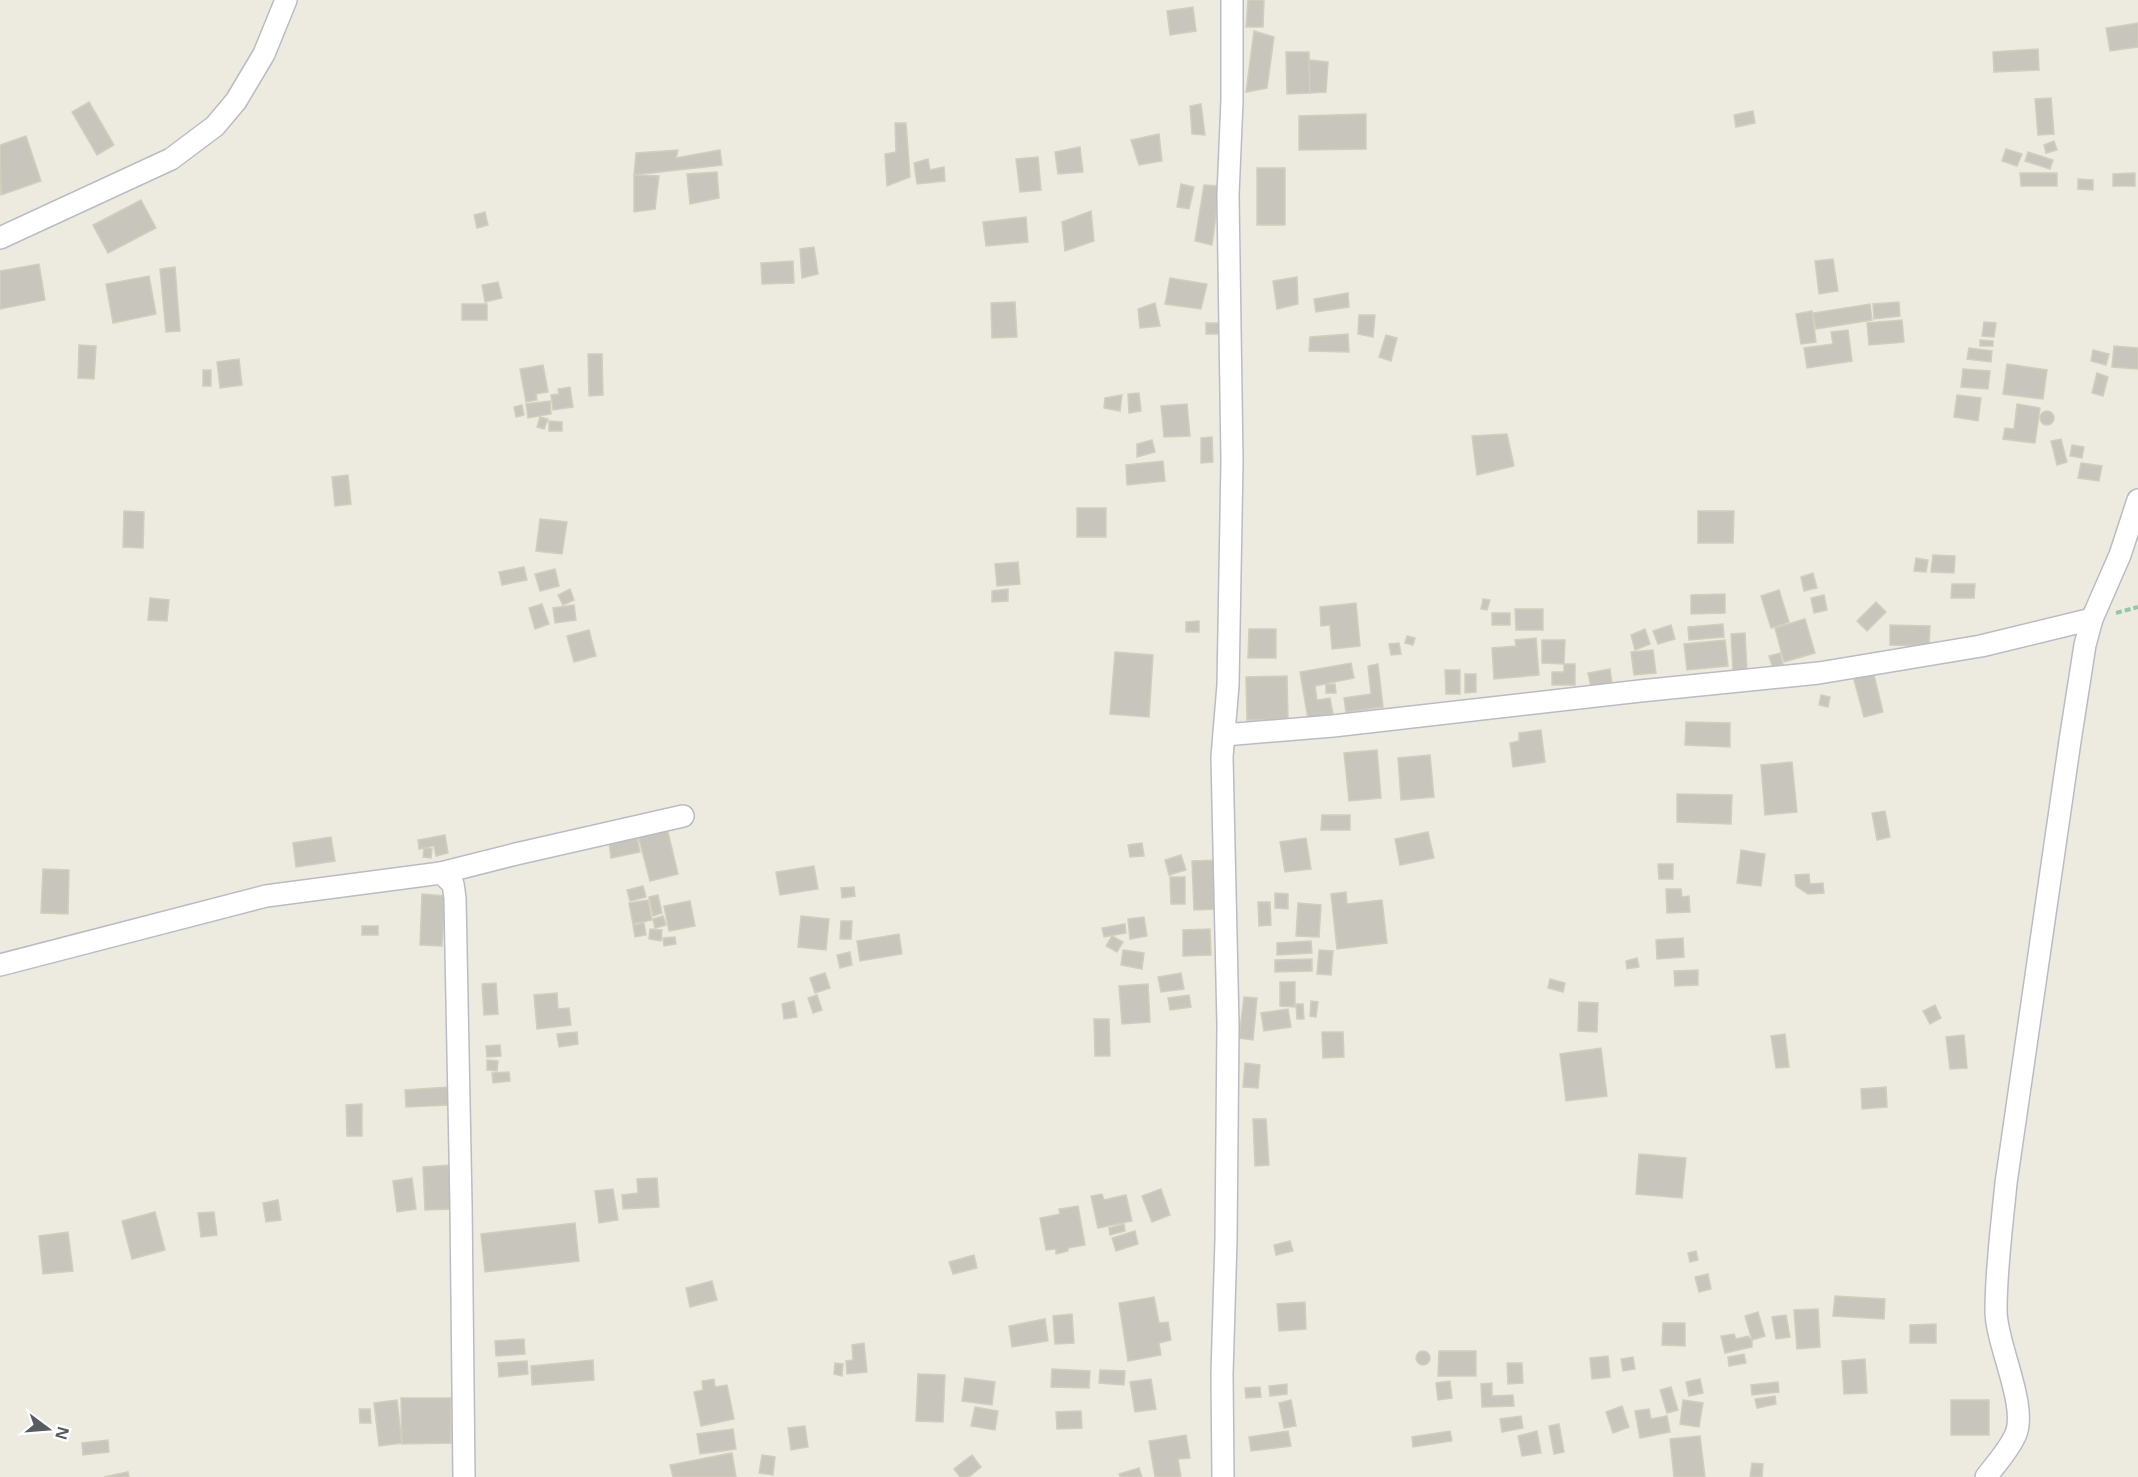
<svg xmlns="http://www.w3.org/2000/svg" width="2138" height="1477" font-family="'Open Sans',sans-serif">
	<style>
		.building { fill: #c8c5bc; stroke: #d2cebd; stroke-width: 1.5 }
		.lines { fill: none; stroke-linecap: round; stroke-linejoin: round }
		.minor-casing { stroke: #babcc3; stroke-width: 24 }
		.path { stroke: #92c8a7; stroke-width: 4; stroke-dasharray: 6 3; stroke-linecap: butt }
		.minor { stroke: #fff; stroke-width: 21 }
	</style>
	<rect width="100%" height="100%" fill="#edebdf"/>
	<!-- building -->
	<g class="building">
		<path d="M1248,0H1264L1263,27H1246Z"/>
		<path d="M1193,7L1196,31L1170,35L1167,11Z"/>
		<path d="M2138,23V47L2110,51L2106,28Z"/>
		<path d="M1254,31L1274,37L1267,88L1246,92Z"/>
		<path d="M2038,49L2039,70L1994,72L1993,52Z"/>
		<path d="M1286,52H1309L1310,93L1287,94Z"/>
		<path d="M1309,60L1328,62L1326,92L1310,93Z"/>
		<path d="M2051,98L2054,134L2038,135L2035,99Z"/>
		<path d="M89,102L114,145L97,155L72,112Z"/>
		<path d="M1201,104L1205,135L1192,134L1190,106Z"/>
		<path d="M1753,111L1755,123L1736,127L1734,115Z"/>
		<path d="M1366,114V149L1299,150V116Z"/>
		<path d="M895,123H906L910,177L887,186L885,154L896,152Z"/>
		<path d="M1159,134L1162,161L1139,165L1131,140Z"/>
		<path d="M26,136L41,181L1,195L0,145Z"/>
		<path d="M2054,141L2057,150L2046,153L2044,145Z"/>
		<path d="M1080,147L1083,172L1058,174L1055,152Z"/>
		<path d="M2006,149L2022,154L2017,166L2002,161Z"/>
		<path d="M678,150L676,158L720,150L722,165L634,175L636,153Z"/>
		<path d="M2028,152L2053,160L2050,169L2025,161Z"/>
		<path d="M1038,157L1041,190L1020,192L1016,159Z"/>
		<path d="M928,159L930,170L944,167L945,181L917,184L914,163Z"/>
		<rect x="1257" y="168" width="28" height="57"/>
		<path d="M717,172L719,198L690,204L687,174Z"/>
		<path d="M2020,173H2057V186H2021Z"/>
		<path d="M2135,173V186H2113V174Z"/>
		<path d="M634,175L659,176L655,209L634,212Z"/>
		<path d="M2078,179L2093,180V190L2078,189Z"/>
		<path d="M1181,184L1194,187L1189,209L1177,207Z"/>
		<path d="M1204,185L1220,186L1212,245L1195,241Z"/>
		<path d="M141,200L156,228L108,253L93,225Z"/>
		<path d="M1091,211L1094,241L1065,251L1062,222Z"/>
		<path d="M485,212L488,225L477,228L474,215Z"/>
		<path d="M1026,217L1028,242L986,246L983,222Z"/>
		<path d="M814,247L818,274L802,278L800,249Z"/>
		<path d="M1833,259L1838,291L1819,294L1815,261Z"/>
		<path d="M793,261L794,283L762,284L761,263Z"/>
		<path d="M39,264L45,300L0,309V271Z"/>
		<path d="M175,267L180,331L166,332L160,269Z"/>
		<path d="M149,276L156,314L113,323L106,284Z"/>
		<path d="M1297,277L1298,304L1277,309L1273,281Z"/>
		<path d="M1170,278L1207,284L1201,309L1165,304Z"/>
		<path d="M498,282L502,298L485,302L482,285Z"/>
		<path d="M1348,293L1349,307L1316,312L1314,299Z"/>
		<path d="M1015,302L1017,337L992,338L991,303Z"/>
		<path d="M1899,302L1900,316L1874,319L1873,304Z"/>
		<path d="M1155,303L1160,326L1140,328L1138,309Z"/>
		<rect x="462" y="304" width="25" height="16"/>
		<path d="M1870,304L1872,320L1816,329L1813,313Z"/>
		<path d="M1812,311L1816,342L1801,344L1796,314Z"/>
		<path d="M1359,315H1375L1373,337L1358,334Z"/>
		<path d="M1902,320L1904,342L1869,345L1867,323Z"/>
		<path d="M1984,322L1996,323L1994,337L1982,336Z"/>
		<rect x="1206" y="323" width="18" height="11"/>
		<path d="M1848,330L1852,361L1807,368L1804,348L1833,344L1831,332Z"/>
		<path d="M1348,334L1349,352L1309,351L1310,337Z"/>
		<path d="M1386,335L1397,338L1391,361L1379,357Z"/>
		<path d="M1980,340L1993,341V346H1980Z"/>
		<path d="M79,345L96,346L94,379L78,378Z"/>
		<path d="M2114,346L2138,348V369L2112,367Z"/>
		<path d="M1969,348L1992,351L1991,362L1967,359Z"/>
		<path d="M2093,350L2109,354L2106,365L2091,361Z"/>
		<path d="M588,354H602L603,395L589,396Z"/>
		<path d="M239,359L242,385L220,388L217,362Z"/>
		<path d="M2007,364L2047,370L2043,399L2003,394Z"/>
		<path d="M543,365L548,392L536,394L537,400L526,402L520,369Z"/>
		<path d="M1963,369L1990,371L1988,389L1961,387Z"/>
		<rect x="203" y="370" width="8" height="16"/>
		<path d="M2097,373L2108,377L2103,396L2092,393Z"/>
		<path d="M570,387L573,407L553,410L551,395L559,394L558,389Z"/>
		<path d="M1139,393L1141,411L1129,413L1128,394Z"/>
		<path d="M1122,395L1120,411L1104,408L1105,398Z"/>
		<path d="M1957,395L1981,398L1978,421L1954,417Z"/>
		<path d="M550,401L551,414L528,418L526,404Z"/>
		<path d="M1187,404L1190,436L1164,437L1161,406Z"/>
		<path d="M2017,404L2040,408L2035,443L2003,439L2005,428L2014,429Z"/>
		<path d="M522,405L524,415L516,417L514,407Z"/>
		<circle cx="2047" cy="418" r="7"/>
		<path d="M540,417L548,419L544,429L537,427Z"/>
		<path d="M549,421L562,422V431H549Z"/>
		<path d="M1507,434L1514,466L1477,475L1472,436Z"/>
		<path d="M1212,437L1213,462L1201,463V438Z"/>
		<path d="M2061,439L2067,462L2057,465L2051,441Z"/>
		<path d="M1152,440L1155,452L1137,457V444Z"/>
		<path d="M2072,445L2084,447L2082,458L2070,456Z"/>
		<path d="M1163,461L1165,481L1127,485L1126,465Z"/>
		<path d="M2081,463L2102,466L2099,481L2078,478Z"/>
		<path d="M348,475L351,504L335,506L332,477Z"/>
		<rect x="1077" y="508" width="29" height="29"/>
		<path d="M124,511L144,512L143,548L123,547Z"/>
		<path d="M1698,511H1734L1733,543H1698Z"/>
		<path d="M540,519L567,522L562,554L536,551Z"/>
		<path d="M1933,555L1955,556L1954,573L1931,572Z"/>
		<path d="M1916,558L1928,560L1926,572L1914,571Z"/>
		<path d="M1018,562L1020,584L997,586L995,564Z"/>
		<path d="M524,567L527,580L502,585L499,572Z"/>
		<path d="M555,569L559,586L540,591L535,574Z"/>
		<path d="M1813,573L1817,588L1804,591L1801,577Z"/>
		<path d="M1952,584H1975L1974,598H1951Z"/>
		<path d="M570,589L574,600L563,605L558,595Z"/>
		<path d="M1008,589V601L992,602V591Z"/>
		<path d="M1779,590L1789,622L1771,628L1761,596Z"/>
		<path d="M1725,594V613L1691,614V595Z"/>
		<path d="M1824,595L1827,610L1814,613L1811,598Z"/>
		<path d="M150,598L169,600L167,621L148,620Z"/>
		<path d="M1483,599L1490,600L1487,610L1481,609Z"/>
		<path d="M1876,602L1886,612L1867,631L1857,621Z"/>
		<path d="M1356,603L1360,646L1332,649L1330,625L1321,626L1320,607Z"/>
		<path d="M542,604L549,624L535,629L529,608Z"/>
		<path d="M574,605L576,620L555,623L553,608Z"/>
		<path d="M1515,609H1543V630H1516Z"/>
		<rect x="1492" y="613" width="18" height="12"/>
		<path d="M1805,619L1815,653L1784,662L1775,628Z"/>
		<path d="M1199,621V632H1186V622Z"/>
		<path d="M1723,624L1724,637L1689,640L1688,627Z"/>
		<path d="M1671,625L1675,639L1658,644L1653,631Z"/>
		<path d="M1890,625L1930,626L1929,646L1890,645Z"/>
		<path d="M1249,629H1276V658H1248Z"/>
		<path d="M1645,629L1650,644L1635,650L1631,635Z"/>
		<path d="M589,630L596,656L574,662L567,636Z"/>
		<path d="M1745,633L1747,670L1733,671L1731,634Z"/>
		<path d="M1407,636L1415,638L1413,645L1405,643Z"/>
		<path d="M1536,638L1539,675L1494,679L1492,648L1516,646L1515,640Z"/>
		<path d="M1542,640H1565L1564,664L1542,663Z"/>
		<path d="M1725,640L1728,666L1687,670L1684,644Z"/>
		<path d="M1399,643L1401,654L1391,655L1389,644Z"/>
		<path d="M1653,650L1656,673L1634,675L1631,652Z"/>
		<path d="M1115,652L1153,655L1149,717L1110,714Z"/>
		<path d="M1780,653L1784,669L1774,672L1769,656Z"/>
		<path d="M1351,663L1354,678L1315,686L1317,700L1330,698L1333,714L1308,719L1300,672Z"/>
		<path d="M1378,664L1383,707L1346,712L1344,698L1371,694L1368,666Z"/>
		<path d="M1564,664H1575V685H1552V672H1564Z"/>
		<path d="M1610,669L1612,683L1591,687L1588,673Z"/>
		<path d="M1445,670H1460V694H1446Z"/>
		<path d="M1873,671L1883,712L1864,717L1853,676Z"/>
		<path d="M1465,674H1476V692L1465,693Z"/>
		<path d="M1287,676L1288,719L1247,720L1246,677Z"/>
		<path d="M1335,684L1336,693H1326V685Z"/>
		<path d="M1821,695L1830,697L1828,707L1819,705Z"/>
		<path d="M1686,722L1730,723V747L1685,745Z"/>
		<path d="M1541,730L1545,762L1513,767L1510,743L1519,741V733Z"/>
		<path d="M1377,750L1381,798L1349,801L1344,753Z"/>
		<path d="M1430,755L1434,797L1401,800L1398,758Z"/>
		<path d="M1792,762L1797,812L1765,815L1761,765Z"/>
		<path d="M1677,794L1732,795L1731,824L1677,822Z"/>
		<path d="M1885,811L1890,837L1877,840L1872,813Z"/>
		<path d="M1322,815H1350V830H1321Z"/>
		<path d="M667,828L678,874L650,881L638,835Z"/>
		<path d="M1428,832L1434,858L1400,865L1395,839Z"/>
		<path d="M445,835L448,853L436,856L434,846L419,849L418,840Z"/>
		<path d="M331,837L335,861L296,867L293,843Z"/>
		<path d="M637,837L640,852L611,858L609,842Z"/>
		<path d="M1306,838L1311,869L1285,872L1280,842Z"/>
		<path d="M1142,843L1144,856L1130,857L1128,845Z"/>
		<path d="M424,848L432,849L431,858L423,857Z"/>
		<path d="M1741,850L1765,854L1761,886L1737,883Z"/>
		<path d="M1181,855L1186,870L1169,875L1165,860Z"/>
		<path d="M1219,860L1220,909L1194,910L1192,861Z"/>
		<path d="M1658,864H1673V879H1659Z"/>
		<path d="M814,866L818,889L780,895L776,872Z"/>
		<path d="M43,869L69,870L68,914L41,913Z"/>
		<path d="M1809,874L1810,884L1823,883L1824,893L1808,894L1796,886L1795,875Z"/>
		<path d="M1170,877H1185V904H1171Z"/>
		<path d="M643,886L646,897L630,901L627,890Z"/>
		<path d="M854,887L855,896L842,898L841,888Z"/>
		<path d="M1666,889H1681L1682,897L1689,896L1690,912L1667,913Z"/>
		<path d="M1346,892L1347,904L1382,900L1387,943L1337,949L1331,894Z"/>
		<path d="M1275,893L1288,894V909L1275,908Z"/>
		<path d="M422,894L445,896L442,946L420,945Z"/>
		<path d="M658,895L662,913L653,916L649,897Z"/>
		<path d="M648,900L652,920L633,924L629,903Z"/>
		<path d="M690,901L695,926L669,931L664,906Z"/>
		<path d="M1258,902H1270L1271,925L1259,926Z"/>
		<path d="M1298,903L1321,905L1319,937L1296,936Z"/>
		<path d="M663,916L666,925L655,928L653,919Z"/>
		<path d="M801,916L829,919L826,950L798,947Z"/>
		<path d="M1144,917L1147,936L1130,939L1128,919Z"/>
		<path d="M841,921H852L851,939H840Z"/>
		<path d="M644,923L646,935L635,937L633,925Z"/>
		<path d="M1125,924L1126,933L1104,937L1102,928Z"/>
		<rect x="362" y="926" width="16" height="9"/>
		<path d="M650,929L662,930L661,941L649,939Z"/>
		<path d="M1210,929L1211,955L1183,956V930Z"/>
		<path d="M899,934L902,954L860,961L857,941Z"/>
		<path d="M1112,936L1123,942L1117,952L1106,946Z"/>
		<path d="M675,937L676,944L664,946L663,938Z"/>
		<path d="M1683,938L1684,957L1657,959L1656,940Z"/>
		<path d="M1311,941L1312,953L1277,955V943Z"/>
		<path d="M1123,950L1144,953L1142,969L1121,965Z"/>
		<path d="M1319,950L1333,951L1331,975L1317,974Z"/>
		<path d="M850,952L852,965L840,968L837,955Z"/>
		<path d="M1637,958L1639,967L1627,969L1626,961Z"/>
		<path d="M1312,959V971L1275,972V960Z"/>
		<path d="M1698,970V985L1675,986L1674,971Z"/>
		<path d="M825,973L830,988L815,993L810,978Z"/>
		<path d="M1181,973L1184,989L1161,992L1158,977Z"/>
		<path d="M1550,979L1565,983L1563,992L1548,988Z"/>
		<path d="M1280,982H1295V1007L1280,1006Z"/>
		<path d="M496,983L498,1014L484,1015L482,984Z"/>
		<path d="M1148,984L1150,1022L1122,1024L1119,986Z"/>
		<path d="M557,993L558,1009L569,1008L571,1025L537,1029L534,995Z"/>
		<path d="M817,995L822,1010L813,1013L808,998Z"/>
		<path d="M1189,995L1191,1007L1170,1010L1168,998Z"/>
		<path d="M1244,997L1257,998L1253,1040L1239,1038Z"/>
		<path d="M794,1001L797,1017L784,1019L782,1004Z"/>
		<path d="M1311,1001L1318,1002L1316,1017L1310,1016Z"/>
		<path d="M1579,1002L1598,1003L1597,1032L1578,1031Z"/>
		<path d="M1296,1004H1303L1304,1019H1297Z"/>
		<path d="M1935,1005L1941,1018L1930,1024L1923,1011Z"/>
		<path d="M1288,1009L1291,1027L1264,1031L1261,1013Z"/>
		<path d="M1094,1019H1109L1110,1056H1095Z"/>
		<path d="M577,1032L578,1044L559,1047L557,1034Z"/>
		<path d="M1322,1032H1343L1344,1057L1323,1058Z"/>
		<path d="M1785,1034L1789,1067L1776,1068L1771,1036Z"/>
		<path d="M1964,1035L1967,1068L1950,1069L1946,1037Z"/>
		<path d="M500,1045L501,1056L487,1057L486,1046Z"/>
		<path d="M1601,1048L1607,1096L1566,1101L1560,1054Z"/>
		<path d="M487,1060L498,1061L497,1071L487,1070Z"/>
		<path d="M1245,1063L1260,1065L1258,1088L1243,1087Z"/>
		<path d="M509,1072L510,1081L493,1083L492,1073Z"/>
		<path d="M449,1087L450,1105L406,1107L405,1090Z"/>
		<path d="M1886,1087L1887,1107L1862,1109L1861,1089Z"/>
		<path d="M362,1104V1136H347L346,1105Z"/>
		<path d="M1253,1119H1266L1269,1165L1255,1166Z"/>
		<path d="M1639,1154L1686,1158L1682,1198L1636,1194Z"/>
		<path d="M451,1165L454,1209L425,1210L423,1167Z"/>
		<path d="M412,1178L416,1209L397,1212L393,1181Z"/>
		<path d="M657,1178L659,1207L623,1209L622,1195L638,1193L637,1179Z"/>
		<path d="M613,1189L618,1220L599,1223L595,1191Z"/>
		<path d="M1161,1189L1170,1215L1152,1222L1142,1196Z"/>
		<path d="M1102,1194L1104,1200L1126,1195L1132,1221L1098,1228L1091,1196Z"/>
		<path d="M278,1200L281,1220L266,1222L263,1203Z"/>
		<path d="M1078,1206L1085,1245L1068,1248V1251L1056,1254V1249L1046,1250L1040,1218L1060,1214L1059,1209Z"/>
		<path d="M155,1212L165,1250L132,1259L122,1221Z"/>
		<path d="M214,1212L217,1235L201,1237L198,1213Z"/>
		<path d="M575,1223L579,1261L485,1272L481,1234Z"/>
		<path d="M1124,1224L1125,1231L1110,1235L1109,1228Z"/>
		<path d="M1135,1231L1138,1244L1116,1251L1112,1238Z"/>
		<path d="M68,1232L73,1271L43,1274L39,1236Z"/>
		<path d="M1290,1241L1293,1251L1276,1255L1274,1245Z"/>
		<path d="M1696,1251L1698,1260L1690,1262L1688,1253Z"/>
		<path d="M974,1255L977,1268L953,1274L949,1262Z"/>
		<path d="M1708,1274L1711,1289L1699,1292L1695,1277Z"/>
		<path d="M712,1281L717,1300L690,1307L686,1288Z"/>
		<path d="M1835,1296L1885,1299L1884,1319L1833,1316Z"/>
		<path d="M1154,1297L1159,1323L1168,1322L1171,1340L1159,1343L1161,1355L1128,1361L1119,1303Z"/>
		<path d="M1305,1302L1306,1329L1279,1331L1277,1304Z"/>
		<path d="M1818,1309L1820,1347L1797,1349L1794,1310Z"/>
		<path d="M1758,1312L1765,1336L1752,1340L1745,1316Z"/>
		<path d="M1072,1314L1074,1343L1055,1344L1053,1316Z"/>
		<path d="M1786,1315L1790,1337L1776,1339L1772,1317Z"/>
		<path d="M1045,1319L1048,1341L1012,1347L1009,1326Z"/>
		<path d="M1663,1323H1685V1346L1662,1345Z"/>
		<path d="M1936,1324V1343H1910V1325Z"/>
		<path d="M1734,1334L1736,1339L1748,1336L1752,1340V1347L1725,1353L1721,1336Z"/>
		<path d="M524,1339L525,1354L496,1356L495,1341Z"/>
		<path d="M864,1343L867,1372L847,1374L846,1361L853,1360L852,1345Z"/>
		<circle cx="1423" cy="1358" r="7"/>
		<path d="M1439,1351H1476V1376H1438Z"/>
		<path d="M1744,1354L1746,1363L1729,1366L1728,1357Z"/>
		<path d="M1608,1356L1610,1377L1592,1379L1590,1358Z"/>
		<path d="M1633,1357L1635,1369L1623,1371L1621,1359Z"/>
		<path d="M1865,1359L1867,1393L1844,1394L1842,1361Z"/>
		<path d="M593,1360L594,1380L532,1385L531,1366Z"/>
		<path d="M527,1361L528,1374L499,1377L498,1363Z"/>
		<path d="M835,1363L843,1364L842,1376L834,1374Z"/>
		<path d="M1507,1363H1522L1523,1383L1508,1384Z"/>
		<path d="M1052,1369L1090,1371L1089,1388L1051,1387Z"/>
		<path d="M1100,1370L1125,1371L1124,1385L1099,1383Z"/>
		<path d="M918,1374L945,1375L943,1422L916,1421Z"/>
		<path d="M965,1378L995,1382L992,1405L962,1401Z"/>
		<path d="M714,1379L715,1387L727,1385L734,1419L701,1426L694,1392L703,1390L702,1381Z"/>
		<path d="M1151,1379L1156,1409L1135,1412L1130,1382Z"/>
		<path d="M1700,1379L1703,1393L1689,1396L1686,1382Z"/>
		<path d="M1450,1381L1452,1398L1438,1400L1436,1383Z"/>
		<path d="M1778,1382L1779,1392L1752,1395L1751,1385Z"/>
		<path d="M1492,1383V1396L1513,1395L1514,1406L1482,1407L1481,1384Z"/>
		<path d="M1287,1384V1394L1270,1396L1269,1386Z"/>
		<path d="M1260,1387L1261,1397L1246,1398L1245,1388Z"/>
		<path d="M1671,1387L1678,1410L1667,1413L1660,1390Z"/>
		<path d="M1775,1396L1776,1404L1757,1408L1755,1399Z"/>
		<path d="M401,1398H451V1443L402,1444Z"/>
		<path d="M397,1400L402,1443L379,1446L374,1403Z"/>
		<path d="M1291,1400L1296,1426L1284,1428L1279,1403Z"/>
		<path d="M1683,1400L1703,1403L1699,1427L1680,1424Z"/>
		<rect x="1951" y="1400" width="38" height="35"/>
		<path d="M1622,1406L1629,1427L1613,1433L1606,1412Z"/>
		<path d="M975,1407L998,1411L995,1430L971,1426Z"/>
		<path d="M359,1409H370L371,1423H360Z"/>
		<path d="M1649,1409L1651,1419L1667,1416L1670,1432L1640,1438L1635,1411Z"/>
		<path d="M1081,1411L1082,1428L1057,1429L1056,1412Z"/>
		<path d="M1521,1416L1523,1428L1502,1432L1500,1419Z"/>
		<path d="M1559,1424L1564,1452L1554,1454L1549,1426Z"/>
		<path d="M805,1426L808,1447L791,1450L788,1428Z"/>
		<path d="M733,1429L736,1449L700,1454L697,1434Z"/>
		<path d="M1288,1431L1291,1446L1251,1451L1249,1437Z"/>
		<path d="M1450,1431L1452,1441L1413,1447L1412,1437Z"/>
		<path d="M1537,1431L1541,1453L1522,1456L1518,1436Z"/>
		<path d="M1186,1435L1190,1458L1178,1459L1181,1477H1155L1149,1441Z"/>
		<path d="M1700,1436L1705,1477H1674L1670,1439Z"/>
		<path d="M108,1440L109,1452L83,1455L82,1443Z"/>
		<path d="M732,1453L736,1477H673L670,1465Z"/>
		<path d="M762,1455L775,1457L773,1475L759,1473Z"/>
		<path d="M972,1455L981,1467L969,1477H960L954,1469Z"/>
		<path d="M1752,1463L1763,1464L1762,1477H1750Z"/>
		<path d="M1139,1468L1142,1477H1120L1119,1474Z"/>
		<path d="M128,1472L129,1477H104Z"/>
	</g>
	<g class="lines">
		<!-- minor casing -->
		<g class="minor-casing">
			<g id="minor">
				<path d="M0,238L171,159L215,126L236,101L264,54L286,0"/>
				<path d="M1224,735L1333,726L1640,691L1819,673L1981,646L2092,619"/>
				<path d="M441,873L516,854L683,816"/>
				<path d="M0,965L266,896L441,873L453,884L455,898L461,1204L464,1477"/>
				<path d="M1223,1477L1222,1374L1226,1240L1228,1025L1222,757L1228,685L1232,461L1228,195L1232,100V0"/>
				<path d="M1986,1477C1996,1464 2008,1451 2015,1436C2029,1408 1996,1344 1996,1311C1996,1268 2002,1225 2006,1183L2070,741L2085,645L2092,619L2120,555L2138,500"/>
			</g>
		</g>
		<!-- path -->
		<path class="path" d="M2116,613L2138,607"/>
		<!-- minor -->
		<use href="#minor" class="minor"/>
	</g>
	<!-- north arrow -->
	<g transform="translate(48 1429) rotate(106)" stroke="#ffffff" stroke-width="4.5" paint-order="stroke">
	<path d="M0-4.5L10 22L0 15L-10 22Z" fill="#585c62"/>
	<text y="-9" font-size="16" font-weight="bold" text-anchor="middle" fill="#585c62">N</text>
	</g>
</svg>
